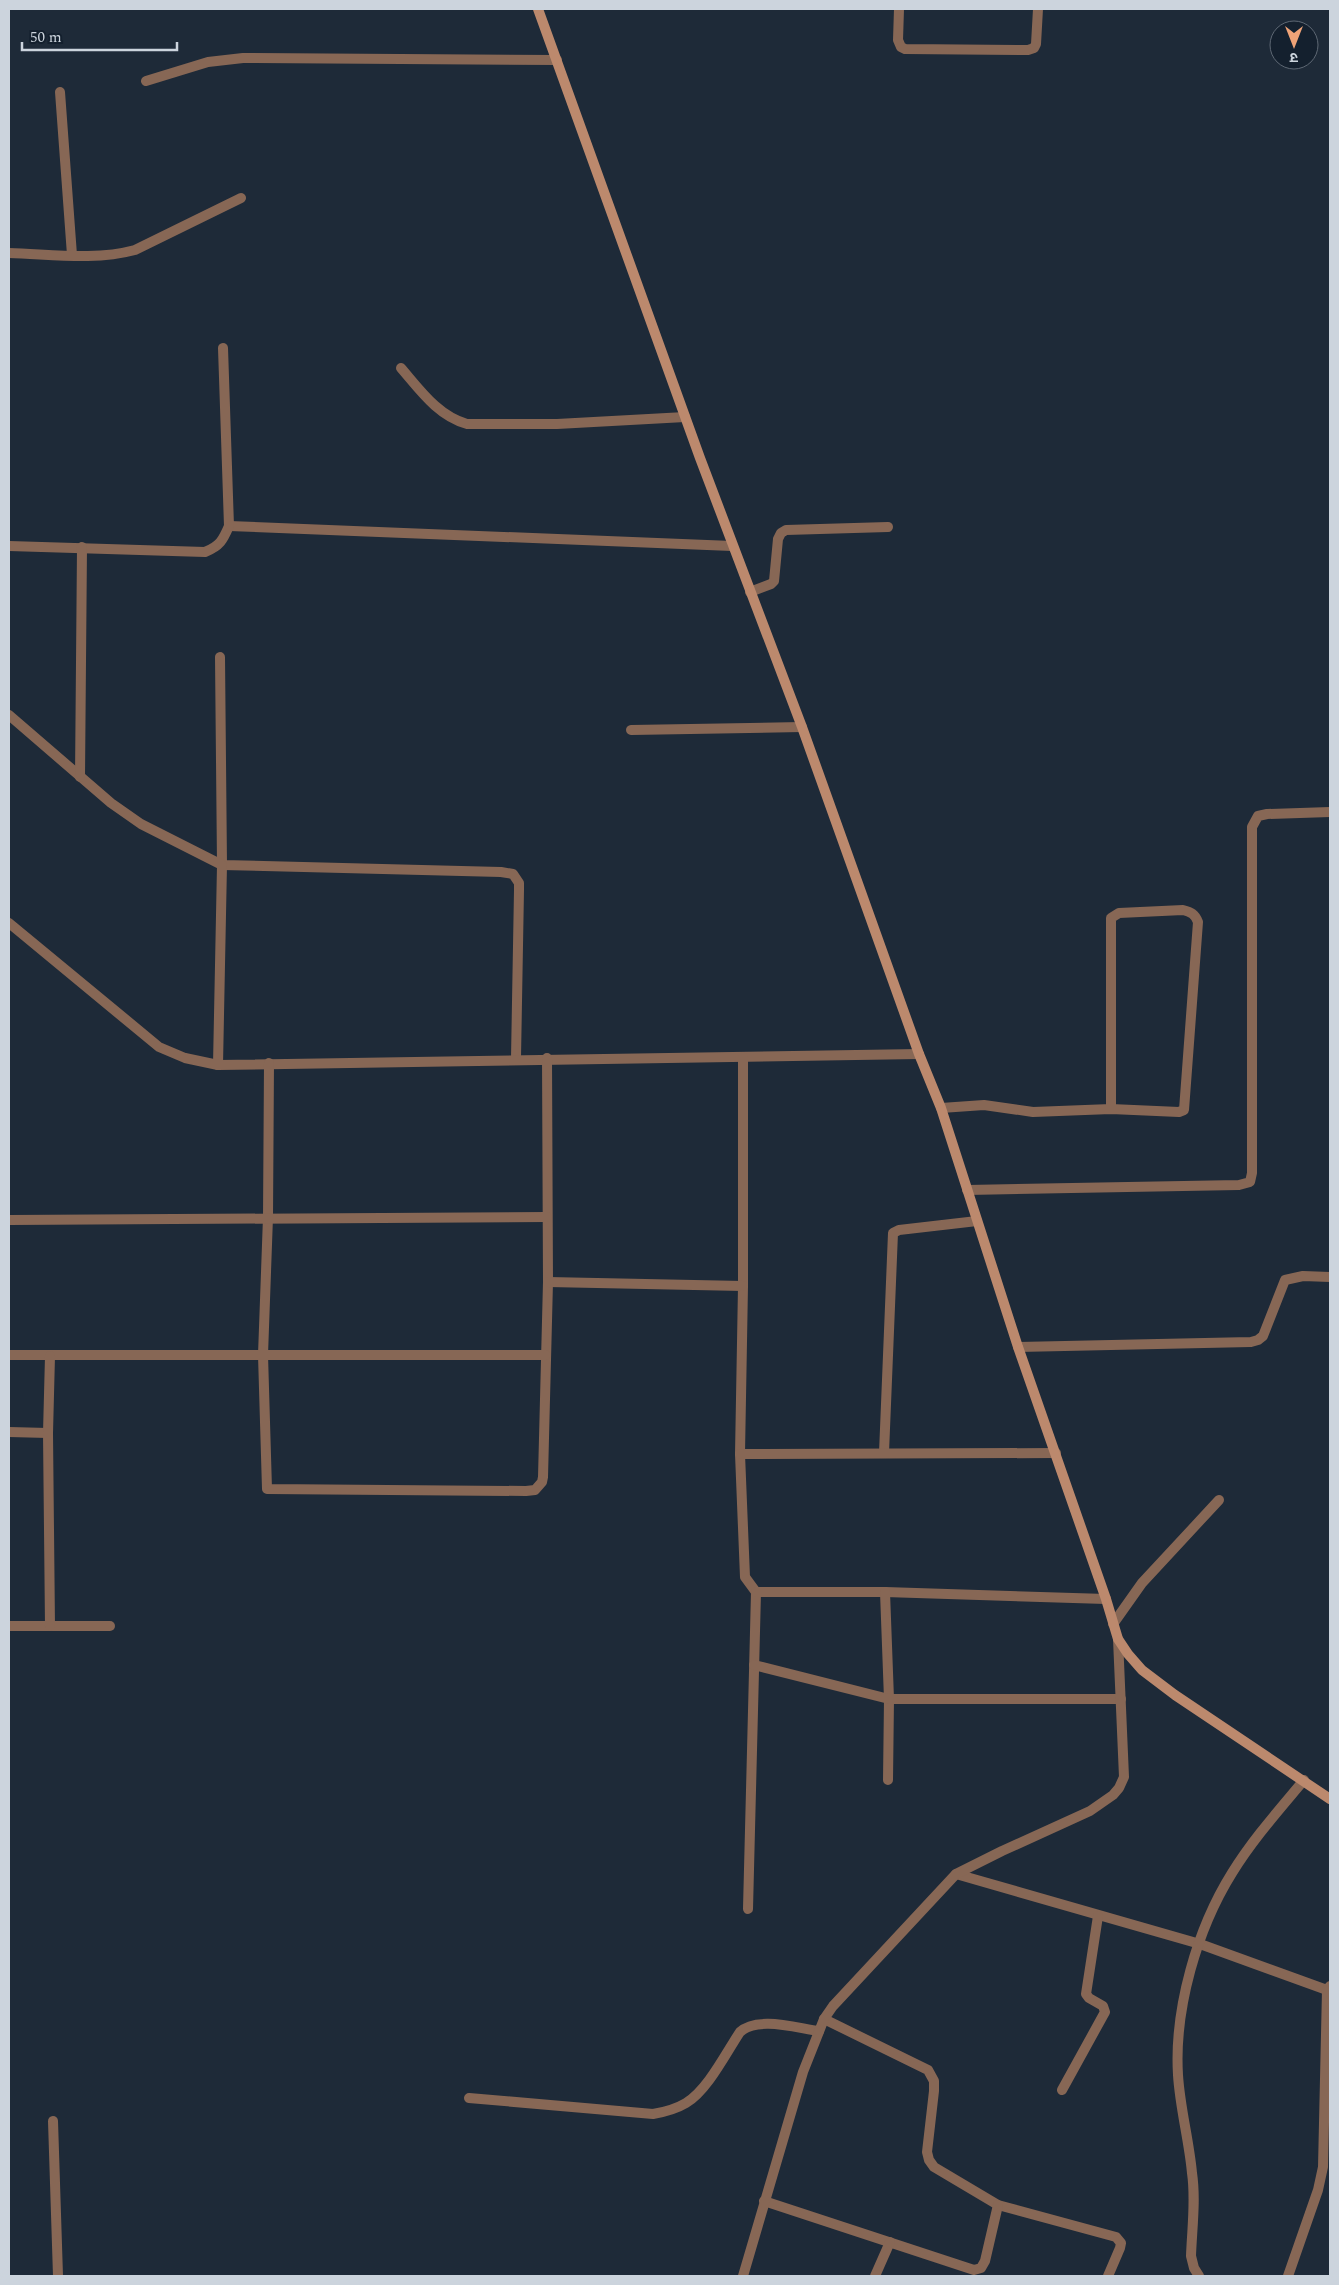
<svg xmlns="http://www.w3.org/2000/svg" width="1339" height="2285" font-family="Spectral,'Noto Sans Devanagari',serif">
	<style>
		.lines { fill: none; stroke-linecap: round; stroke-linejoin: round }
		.lane { stroke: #876755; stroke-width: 10 }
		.street { stroke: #876755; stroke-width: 10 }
		.secondary { stroke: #bc896d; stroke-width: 10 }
	</style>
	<rect width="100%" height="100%" fill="#1e2a38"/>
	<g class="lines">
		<!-- lane -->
		<g class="lane">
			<path d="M899,9L898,40L901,47L905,49L1028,50L1034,48L1036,44L1038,9"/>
			<path d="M146,81L208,62L243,58L557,60"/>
			<path d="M60,92L72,255"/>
			<path d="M401,368C420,390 438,416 467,424H557L685,417"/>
			<path d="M229,526L732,546"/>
			<path d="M967,1190L1239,1185L1250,1182L1252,1173V827L1258,816L1267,814L1330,812"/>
			<path d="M1113,1624L1142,1583L1219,1500"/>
			<path d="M888,1780L889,1699"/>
			<path d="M469,2098L653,2114C665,2112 676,2109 686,2103C707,2091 726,2053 740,2032C757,2016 796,2028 819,2031"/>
			<path d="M53,2121L58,2276"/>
		</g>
		<!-- street -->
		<g class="street">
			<path d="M9,253C50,254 94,261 135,250L241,198"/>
			<path d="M9,546L205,552C220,546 223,540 229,526L223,348"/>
			<path d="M750,592L771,584L774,581L778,539L781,533L786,530L888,527"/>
			<path d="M220,657L222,865L501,872L513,874L519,883V890L516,1058"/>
			<path d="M9,715L111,803L141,824L222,865L218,1065"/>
			<path d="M631,730L802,727"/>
			<path d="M80,777L82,547"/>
			<path d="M9,923L159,1047L185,1058L218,1065L919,1054"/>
			<path d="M743,1057V1286L740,1454L745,1577L756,1592L748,1909"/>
			<path d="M269,1063L268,1217L263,1355L267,1489L526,1491L535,1490L542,1482L543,1477L548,1282L547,1058"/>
			<path d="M941,1108L984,1105L1033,1112L1111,1109L1179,1112L1184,1110L1198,922C1195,914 1191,912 1183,910L1119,913L1111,918V1109"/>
			<path d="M9,1220L547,1217"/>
			<path d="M548,1282L743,1286"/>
			<path d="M1018,1347L1251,1342L1258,1340L1263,1336L1285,1280L1303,1276L1330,1277"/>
			<path d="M9,1355H546"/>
			<path d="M9,1432L48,1433"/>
			<path d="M884,1453L893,1233L899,1230L977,1221"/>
			<path d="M740,1454L1056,1453"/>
			<path d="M756,1592H885L1106,1599"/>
			<path d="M885,1592L889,1699"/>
			<path d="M9,1626H110"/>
			<path d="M50,1626L48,1433L50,1356"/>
			<path d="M754,1665L889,1699H1121"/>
			<path d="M956,1874L1200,1944L1327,1990"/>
			<path d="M824,2019L928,2070L934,2081V2091L927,2152L929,2160L934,2167L998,2205L1116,2237L1121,2243L1120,2248L1108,2276"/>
			<path d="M1062,2090L1105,2012L1103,2006L1089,1998L1086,1994L1098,1916"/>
			<path d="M764,2201L974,2270L981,2268L985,2261L998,2205"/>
			<path d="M743,2276L803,2072L824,2019L833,2006L956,1874L1002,1851L1090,1811L1113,1795L1119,1788L1124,1777L1118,1639"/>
			<path d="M875,2276L890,2242"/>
			<path d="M1199,2276L1194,2268L1191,2256C1192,2228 1196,2200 1192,2173C1189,2140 1180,2108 1178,2075C1174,2009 1197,1929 1232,1873C1253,1839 1279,1810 1304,1780"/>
			<path d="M1288,2276L1318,2190L1323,2167L1327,1990L1330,1986"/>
		</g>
		<!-- secondary -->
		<path class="secondary" d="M538,9L700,458L802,727L919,1054L941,1108L1018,1347L1106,1599L1118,1639L1128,1654L1142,1670L1175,1695L1330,1799"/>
	</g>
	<!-- border -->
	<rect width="1339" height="2285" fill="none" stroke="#ccd4dd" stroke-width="20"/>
	<!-- north arrow -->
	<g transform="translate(1294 45) rotate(180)"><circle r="24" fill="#14202e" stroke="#5e6874"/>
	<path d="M0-4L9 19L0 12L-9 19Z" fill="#efa377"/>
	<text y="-8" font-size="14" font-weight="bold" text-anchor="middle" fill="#ccd4dd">उ</text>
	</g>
	<!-- scale -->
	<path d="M22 42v8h155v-8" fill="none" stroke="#ccd4dd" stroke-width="2.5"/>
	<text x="30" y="42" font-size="15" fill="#ccd4dd" stroke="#14202e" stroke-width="4" paint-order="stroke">50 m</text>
</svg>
